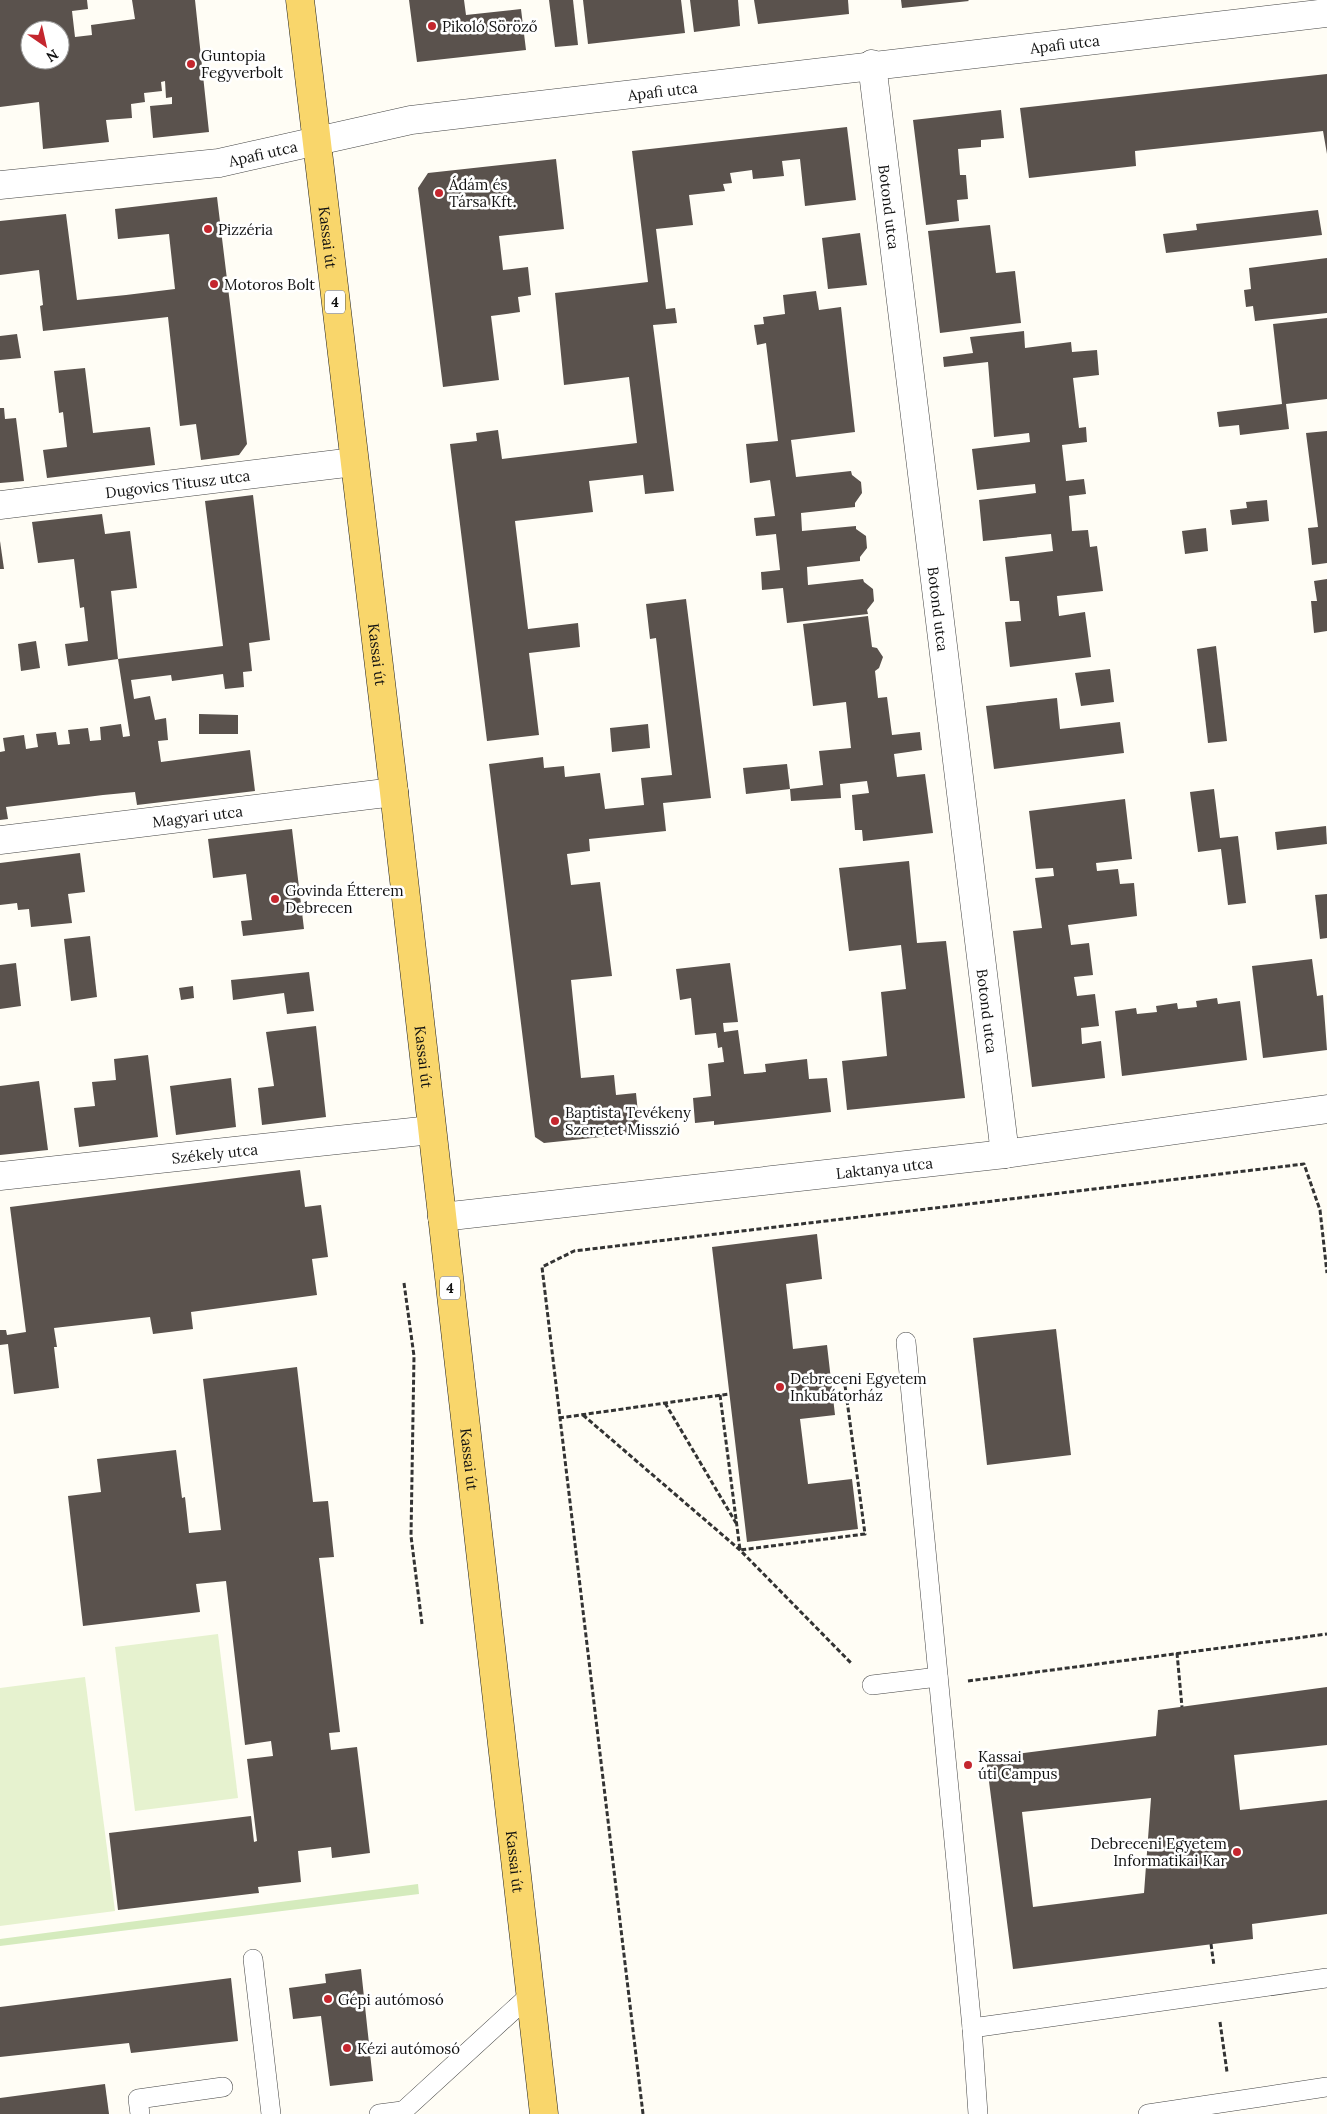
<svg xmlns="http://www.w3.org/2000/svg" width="1327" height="2114" font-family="Lora,serif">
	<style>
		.green { fill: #d5ebbd }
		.pitch { fill: #e6f2cf }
		.building { fill: #5a524d; fill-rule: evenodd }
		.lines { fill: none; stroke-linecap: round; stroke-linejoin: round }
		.service-casing { stroke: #444; stroke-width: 20 }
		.minor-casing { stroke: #444; stroke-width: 29 }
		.primary-casing { stroke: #222; stroke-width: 29 }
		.path { stroke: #333; stroke-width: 3; stroke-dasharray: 5 2.5; stroke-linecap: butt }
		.service { stroke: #fff; stroke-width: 19 }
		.minor { stroke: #fff; stroke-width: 28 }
		.primary { stroke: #f9d66b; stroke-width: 28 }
		.poi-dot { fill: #c4262e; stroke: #fff; stroke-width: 2 }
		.labels { text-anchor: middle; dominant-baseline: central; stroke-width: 5; stroke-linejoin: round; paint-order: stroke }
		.shield { fill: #fff; stroke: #585858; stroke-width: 1 }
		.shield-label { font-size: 14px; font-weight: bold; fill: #111 }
		.poi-label { font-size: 15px; fill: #111; stroke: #fff; text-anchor: start }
		.street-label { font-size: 15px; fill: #111; stroke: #fff }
	</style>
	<rect width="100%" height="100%" fill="#fffdf5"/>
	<!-- green -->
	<path class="green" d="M418,1884L419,1894L0,1946V1939Z"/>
	<!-- pitch -->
	<g class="pitch">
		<path d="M218,1634L238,1798L135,1811L115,1647Z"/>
		<path d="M85,1677L115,1911L0,1926V1688Z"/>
	</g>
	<!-- building -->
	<g class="building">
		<path d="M0,0H87L88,9L72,11L75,37L92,35L91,25L135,19L132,0H195L209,132L153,138L150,106L172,104V97L166,98L165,81L161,82L162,91L144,93L145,102L131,104L132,118L106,120L109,142L43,149L39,102L0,107ZM30,30H60V60H30Z"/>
		<path d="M409,0H464L466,15L521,9L526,50L417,62Z"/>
		<path d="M549,0H573L578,45L555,47Z"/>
		<path d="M583,0H681L685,33L588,44Z"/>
		<path d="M690,0H738L740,26L694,32Z"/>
		<path d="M754,0H848L849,14L758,24Z"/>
		<path d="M901,0H968L969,1L902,8Z"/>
		<path d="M1327,74V154L1323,131L1135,151L1136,166L1029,178L1020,108Z"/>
		<path d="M1001,110L1004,138L981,140V147L958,149L960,175H966L968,199L957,200L959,221L926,225L913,120Z"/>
		<path d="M847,127L856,200L805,206L800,159L782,161L784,176L753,179L752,170L730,173L732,183L723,184L725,191L689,195L693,225L656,229L666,309L675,308L677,323L653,325L674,491L645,494L643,475L589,481L593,512L515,521L528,629L578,623L580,647L529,653L539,735L487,741L450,444L477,441L476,433L498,430L502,459L637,443L629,377L564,385L555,293L648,282L632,151Z"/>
		<path d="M556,159L564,229L499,236L503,270L528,267L531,295L518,297L520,312L491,316L499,380L443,387L418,188L428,173Z"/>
		<path d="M217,197L247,444L239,455L201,460L196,424L180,426L168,317L43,331L40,306L43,305L39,270L0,275V221L66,214L77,300L126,295L175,289L169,234L118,239L115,209Z"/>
		<path d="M1318,210L1322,235L1166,253L1163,234L1197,230L1196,224Z"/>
		<path d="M990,225L996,273L1015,271L1021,323L940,333L928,231Z"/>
		<path d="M860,233L867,285L828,289L822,238Z"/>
		<path d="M1327,258V313L1255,321L1253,306L1246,307L1244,290L1251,289L1249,268Z"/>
		<path d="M816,291L819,310L841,307L855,432L791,440L796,477L851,471L852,475L861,482L862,493L855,503V507L801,513L802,531L856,526V529L866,536L867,548L860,557V561L807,567L808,585L863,579L864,582L873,589L874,601L867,610L868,614L787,623L783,588L762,590L761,572L780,570L776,534L756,536L754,518L775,516L770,480L750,483L746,444L778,441L766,343L757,345L754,325L764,324L763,317L785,314L783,295Z"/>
		<path d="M1327,318V399L1286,404L1289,429L1240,435L1239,425L1219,427L1217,412L1282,404L1273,324Z"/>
		<path d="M1024,331L1025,348L1071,342L1072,352L1097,350L1099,375L1073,378L1079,428L1086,427L1087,442L1062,445L1066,481L1084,479L1086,494L1069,496L1072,531L1088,530L1090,547L1097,546L1103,591L1057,596L1059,616L1085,612L1091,657L1010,667L1005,622L1021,621L1019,601H1010L1005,557L1053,551L1051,534L983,541L979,500L1036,493L1035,484L977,490L972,449L1030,442L1029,433L994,437L988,362L944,367L943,357L973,353L970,337Z"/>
		<path d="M17,334L21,358L0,360V336Z"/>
		<path d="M85,368L93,433L150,427L155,465L47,478L43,450L67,447L63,412L59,413L54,371Z"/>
		<path d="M0,408H4L5,419L16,418L24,481L0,483Z"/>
		<path d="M1327,431V563L1312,565L1308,528L1318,527L1306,433Z"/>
		<path d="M253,495L270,640L249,643L252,671L243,672L244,687L225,689L223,674L172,681L171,675L131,680L134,699L150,696L155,720L166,718L168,740L158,741L161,762L250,750L255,791L137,805L135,792L103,795L6,807L8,819L0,820V752L5,751L3,738L24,735L26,749L38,747L36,734L56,732L58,745L70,744L68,730L88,728L90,741L101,740L100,727L121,724L123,737L130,736L118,659L223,646L205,501Z"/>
		<path d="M1267,500L1269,521L1232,525L1230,510L1247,508L1246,502Z"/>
		<path d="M102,514L105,534L130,531L137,588L111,591L118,659L68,666L65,644L88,641L84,607L80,608L74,559L38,563L32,522Z"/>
		<path d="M1206,528L1208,551L1185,554L1182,531Z"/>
		<path d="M0,541L4,569H0Z"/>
		<path d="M1327,579V631L1314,633L1311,601H1317L1314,581Z"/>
		<path d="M686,599L711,798L663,803L666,831L589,839L590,851L567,854L571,885L600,882L612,976L571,980L581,1078L614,1075L616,1095L636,1093L640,1133L544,1143L535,1137L489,764L543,757L544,768L564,766L565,777L600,773L605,809L644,805L641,778L672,775L656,638L650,639L646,604Z"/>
		<path d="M868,616L872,647L877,648L883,657L879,668L875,671L878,698L887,697L892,735L920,732L922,750L894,754L897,777L925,774L933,833L863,841L862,830H855L852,795L869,793L867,781L840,784L841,798L791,801L790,789L823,785L819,751L851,748L846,702L813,706L803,624Z"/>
		<path d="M36,641L40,668L21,671L18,644Z"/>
		<path d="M1216,646L1227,741L1208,743L1197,649Z"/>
		<path d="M1110,669L1114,702L1081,706L1075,673Z"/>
		<path d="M1057,698L1060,729L1120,722L1124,753L994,769L986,706Z"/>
		<path d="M199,714L238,715V734H199Z"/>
		<path d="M648,724L650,748L612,752L610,728Z"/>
		<path d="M787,764L790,789L746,794L743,768Z"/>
		<path d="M1214,789L1220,838L1238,836L1246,903L1228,905L1221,849L1198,852L1190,792Z"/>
		<path d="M1125,799L1132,859L1096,863L1097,871L1118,869L1120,884L1134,883L1137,916L1068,925L1071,945L1089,943L1093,975L1074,977L1077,996L1095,994L1099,1026L1081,1028L1082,1044L1101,1041L1105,1078L1032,1087L1013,931L1042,928L1035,878L1054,876L1053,868L1036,869L1029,811Z"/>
		<path d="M1326,826L1327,844L1277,850L1275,832Z"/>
		<path d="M292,829L304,929L243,936L241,921L252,920L246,874L213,878L208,839Z"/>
		<path d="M80,853L85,892L68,894L72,923L31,927L29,909L18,910L17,903L0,905V863Z"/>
		<path d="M909,861L917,943L946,941L965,1098L847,1110L842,1061L887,1056L881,992L906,989L901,945L849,951L839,868Z"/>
		<path d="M1327,894V938L1320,939L1315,895Z"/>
		<path d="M90,936L97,997L71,1001L64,939Z"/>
		<path d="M1312,959L1317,996L1323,995L1327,1050L1263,1058L1252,966Z"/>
		<path d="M16,963L21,1006L0,1009V965Z"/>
		<path d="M730,963L738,1022L723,1023L724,1032L738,1030L744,1074L766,1072L765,1064L807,1059L809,1079L827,1078L831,1112L714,1125V1121L695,1123L693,1098L711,1096L708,1064L724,1062L722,1047L718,1048L716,1033L695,1035L691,998L680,1000L676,969Z"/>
		<path d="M309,972L314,1011L287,1014L284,993L233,1000L231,980Z"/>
		<path d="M193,986L194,998L181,1000L179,988Z"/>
		<path d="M1217,998L1218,1004L1240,1001L1247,1060L1122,1076L1115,1011L1136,1008L1137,1014L1157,1012L1156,1006L1177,1003L1178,1009L1197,1007L1196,1001Z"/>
		<path d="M316,1026L326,1117L262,1125L258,1088L274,1086L266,1032Z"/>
		<path d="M148,1055L158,1137L79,1147L74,1108L95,1106L92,1082L116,1080L114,1059Z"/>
		<path d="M231,1078L236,1127L176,1135L170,1086Z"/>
		<path d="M39,1081L48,1150L0,1155V1086Z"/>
		<path d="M300,1170L305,1207L321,1205L328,1257L312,1259L317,1295L191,1312L193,1329L153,1334L150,1317L54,1328L57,1347H54L59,1388L14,1394L8,1344L0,1345V1330H6L7,1335L26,1332L10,1207Z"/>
		<path d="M817,1234L822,1279L786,1284L793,1349L827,1345L835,1415L800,1419L808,1484L852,1479L858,1529L747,1542L712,1247Z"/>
		<path d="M1056,1329L1071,1455L987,1465L973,1338Z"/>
		<path d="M297,1367L313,1502L328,1501L334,1557L319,1558L340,1732L329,1733L331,1750L357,1747L370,1853L332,1858L331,1847L298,1851L301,1882L258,1887L259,1893L118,1910L109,1833L251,1816L254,1842L257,1841L247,1759L273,1756L271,1741L245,1745L226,1581L196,1584L200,1612L83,1626L68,1496L101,1492L97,1459L176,1450L182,1498L185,1497L189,1533L221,1530L203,1379Z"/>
		<path d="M1327,1687V1745L1234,1755L1240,1810L1327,1800V1914L1252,1924L1253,1939L1013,1969L986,1758L1156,1736L1158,1710ZM1151,1798L1144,1893L1033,1907L1022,1812Z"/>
		<path d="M361,1969L373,2081L330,2086L321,2016L293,2019L289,1988L326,1983L325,1974Z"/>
		<path d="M231,1978L238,2041L131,2053L129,2043L0,2057V2007Z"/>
		<path d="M105,2084L109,2114H0V2098Z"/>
	</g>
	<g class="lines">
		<!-- service casing -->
		<g class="service-casing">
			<g id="service">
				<path d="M906,1342L972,2028L978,2114"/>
				<path d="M872,1685L938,1677"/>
				<path d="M253,1959L271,2114"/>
				<path d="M972,2028L1327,1978"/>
				<path d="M140,2114L138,2099L223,2087"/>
				<path d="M379,2114L402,2111"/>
				<path d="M400,2114L531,1994"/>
				<path d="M1148,2114L1327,2087"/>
			</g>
		</g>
		<!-- minor casing -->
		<g class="minor-casing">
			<g id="minor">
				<path id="s1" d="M872,64L1005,1154"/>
				<path id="s2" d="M0,185L219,163L411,120L1327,13"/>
				<path id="s3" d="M0,505L354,462"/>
				<path id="s4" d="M0,840L394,792"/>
				<path id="s5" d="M0,1176L431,1130"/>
				<path id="s6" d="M442,1217L1005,1154L1327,1109"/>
			</g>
		</g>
		<!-- primary casing -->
		<g class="primary-casing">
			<g id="primary">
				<path id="s7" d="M300,0L394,792L544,2114"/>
			</g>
		</g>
		<!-- path -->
		<g class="path">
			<path d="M404,1283L414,1356L411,1536L422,1624"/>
			<path d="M720,1395L740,1550L865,1534L844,1378L831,1379"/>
			<path d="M665,1403L736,1523"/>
			<path d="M583,1415L740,1550L852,1664"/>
			<path d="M559,1418L729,1394"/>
			<path d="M1177,1653L1182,1707"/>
			<path d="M968,1681L1327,1634"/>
			<path d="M1211,1944L1214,1966"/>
			<path d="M1220,2022L1227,2072"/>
			<path d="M643,2114L542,1267L574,1251L1304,1164L1320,1210L1327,1273"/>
		</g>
		<!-- service -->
		<use href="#service" class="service"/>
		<!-- minor -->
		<use href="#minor" class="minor"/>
		<!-- primary -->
		<use href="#primary" class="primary"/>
	</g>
	<!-- markers -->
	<g class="poi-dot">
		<circle cx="432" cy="26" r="5"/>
		<circle cx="191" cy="64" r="5"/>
		<circle cx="439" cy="193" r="5"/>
		<circle cx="208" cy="229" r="5"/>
		<circle cx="214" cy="284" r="5"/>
		<circle cx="275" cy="899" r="5"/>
		<circle cx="555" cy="1121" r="5"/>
		<circle cx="780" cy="1387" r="5"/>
		<circle cx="968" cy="1765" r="5"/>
		<circle cx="1237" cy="1852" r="5"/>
		<circle cx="328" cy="1999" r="5"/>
		<circle cx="347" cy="2048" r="5"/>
	</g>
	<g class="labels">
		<!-- shield labels -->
		<g class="shield">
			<rect x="325" y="290.5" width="20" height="23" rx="4"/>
			<rect x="440" y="1276.5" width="20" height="23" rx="4"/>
		</g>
		<g class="shield-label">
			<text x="335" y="302">4</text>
			<text x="450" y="1288">4</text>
		</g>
		<!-- poi labels -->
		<g class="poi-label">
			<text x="442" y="26">Pikoló Söröző</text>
			<text x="201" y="55">Guntopia<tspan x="201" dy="17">Fegyverbolt</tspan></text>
			<text x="449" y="184">Ádám és<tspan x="449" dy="17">Társa Kft.</tspan></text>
			<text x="218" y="229">Pizzéria</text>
			<text x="224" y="284">Motoros Bolt</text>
			<text x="285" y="890">Govinda Étterem<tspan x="285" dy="17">Debrecen</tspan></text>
			<text x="565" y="1112">Baptista Tevékeny<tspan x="565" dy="17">Szeretet Misszió</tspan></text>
			<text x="790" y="1378">Debreceni Egyetem<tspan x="790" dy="17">Inkubátorház</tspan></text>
			<text x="978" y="1756">Kassai<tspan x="978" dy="17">úti Campus</tspan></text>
			<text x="1227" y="1843" text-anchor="end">Debreceni Egyetem<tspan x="1227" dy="17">Informatikai Kar</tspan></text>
			<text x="338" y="1999">Gépi autómosó</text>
			<text x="357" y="2048">Kézi autómosó</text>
		</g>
		<!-- street labels -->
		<g class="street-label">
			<text stroke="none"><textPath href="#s2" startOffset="1075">Apafi utca</textPath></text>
			<text stroke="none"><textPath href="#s2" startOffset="670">Apafi utca</textPath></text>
			<text stroke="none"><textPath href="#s2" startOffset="265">Apafi utca</textPath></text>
			<text stroke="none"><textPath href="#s1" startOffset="144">Botond utca</textPath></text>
			<text stroke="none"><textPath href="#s7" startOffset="239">Kassai út</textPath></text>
			<text stroke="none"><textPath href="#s3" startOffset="179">Dugovics Titusz utca</textPath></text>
			<text stroke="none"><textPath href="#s1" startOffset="549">Botond utca</textPath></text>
			<text stroke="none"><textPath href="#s7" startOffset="659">Kassai út</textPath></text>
			<text stroke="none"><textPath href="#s4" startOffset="199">Magyari utca</textPath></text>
			<text stroke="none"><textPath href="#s1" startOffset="954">Botond utca</textPath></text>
			<text stroke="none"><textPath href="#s7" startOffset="1064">Kassai út</textPath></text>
			<text stroke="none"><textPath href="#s5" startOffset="216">Székely utca</textPath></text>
			<text stroke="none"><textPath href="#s6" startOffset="445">Laktanya utca</textPath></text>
			<text stroke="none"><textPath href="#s7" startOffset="1469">Kassai út</textPath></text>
			<text stroke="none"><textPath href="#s7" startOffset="1874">Kassai út</textPath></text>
		</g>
	</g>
	<!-- north arrow -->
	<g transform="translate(45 45) rotate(146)"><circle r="24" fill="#ffffff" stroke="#a0a0a0"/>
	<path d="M0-4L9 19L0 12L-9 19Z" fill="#c4262e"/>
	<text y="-8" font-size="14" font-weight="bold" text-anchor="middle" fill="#111111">N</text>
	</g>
</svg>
